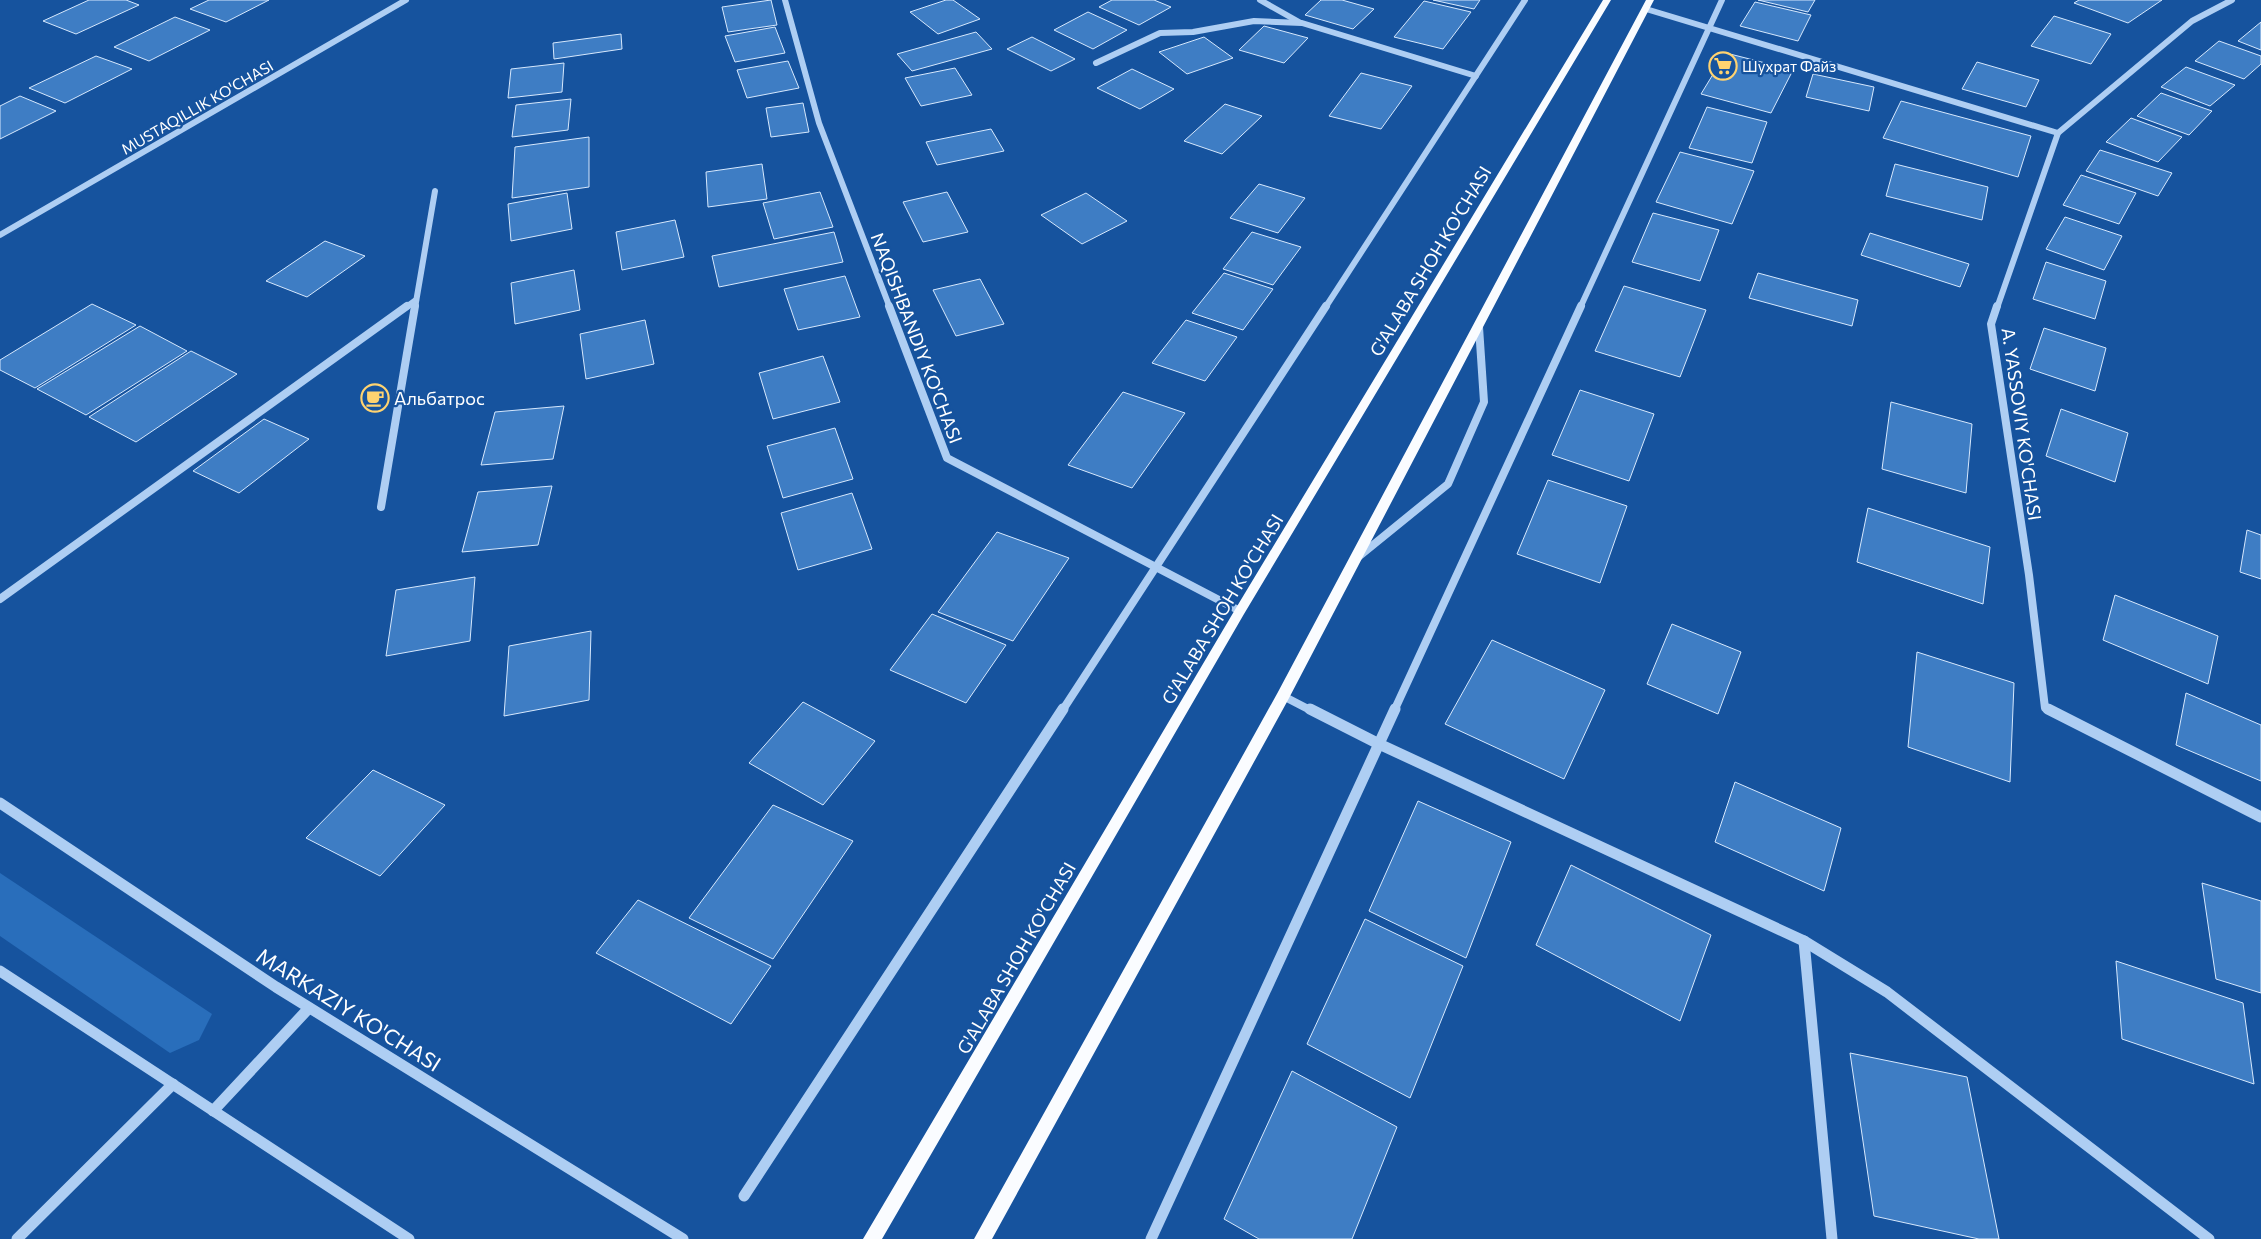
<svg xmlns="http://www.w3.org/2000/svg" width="2261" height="1239" font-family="Commissioner,sans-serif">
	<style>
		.green { fill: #296ebb }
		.building { fill: #3e7dc4; stroke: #d6e8fd }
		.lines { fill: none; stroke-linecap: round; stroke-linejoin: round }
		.minor-far2 { stroke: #aecef3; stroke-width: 6 }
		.minor-far1 { stroke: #aecef3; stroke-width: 8 }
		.minor { stroke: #aecef3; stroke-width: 11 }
		.major { fill: #fafcff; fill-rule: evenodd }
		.labels { text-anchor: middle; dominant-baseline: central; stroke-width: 4.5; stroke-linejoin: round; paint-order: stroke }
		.far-poi-label { font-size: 15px; fill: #fff; stroke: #16539e; text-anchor: start }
		.far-street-label { font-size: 15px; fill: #fff; stroke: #16539e }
		.street-label { font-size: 18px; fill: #fff; stroke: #16539e }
		.poi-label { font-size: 18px; fill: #fff; stroke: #16539e; text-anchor: start }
		.near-street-label { font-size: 21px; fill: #fff; stroke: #16539e }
	</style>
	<rect width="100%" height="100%" fill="#16539e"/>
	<!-- green -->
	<path class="green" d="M0,873L212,1014L199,1040L170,1053L0,936Z"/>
	<!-- building -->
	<g class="building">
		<path d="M89,0H126L139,5L76,34L43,21Z"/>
		<path d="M209,0H269L226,22L190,9Z"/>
		<path d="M771,0L777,25L728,32L722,7Z"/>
		<path d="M946,0H953L980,19L938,34L910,12Z"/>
		<path d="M1112,0H1154L1171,7L1139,25L1099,7Z"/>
		<path d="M1321,0H1342L1374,9L1353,29L1305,15Z"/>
		<path d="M1433,0H1480L1474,9Z"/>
		<path d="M1758,0H1815L1808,12Z"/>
		<path d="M2079,0H2162L2128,23L2074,3Z"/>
		<path d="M1424,1L1471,12L1443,49L1394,37Z"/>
		<path d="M1755,2L1811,15L1798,41L1740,26Z"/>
		<path d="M1088,12L1127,30L1093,49L1054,30Z"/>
		<path d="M2054,16L2111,34L2091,64L2031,46Z"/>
		<path d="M175,17L210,30L149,61L114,47Z"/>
		<path d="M2261,22V50L2238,41Z"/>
		<path d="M1264,26L1308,38L1284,63L1239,50Z"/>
		<path d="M775,27L785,53L735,62L725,36Z"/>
		<path d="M976,32L992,49L912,71L897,54Z"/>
		<path d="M621,34L622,49L554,59L553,43Z"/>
		<path d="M1032,37L1075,59L1051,71L1007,49Z"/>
		<path d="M1204,37L1233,58L1187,74L1159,52Z"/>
		<path d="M2219,41L2261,56V64L2244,79L2195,61Z"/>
		<path d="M1726,53L1793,70L1771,113L1701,94Z"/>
		<path d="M96,56L132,69L65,103L29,88Z"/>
		<path d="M788,61L799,88L747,98L737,70Z"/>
		<path d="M1977,62L2039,80L2026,107L1962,89Z"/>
		<path d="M564,63L562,92L508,98L511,69Z"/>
		<path d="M2186,67L2235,85L2210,106L2161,87Z"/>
		<path d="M955,68L972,95L921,106L905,78Z"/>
		<path d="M1132,69L1174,89L1140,109L1097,88Z"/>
		<path d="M1361,73L1412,86L1381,129L1329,116Z"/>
		<path d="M1813,74L1874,87L1869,111L1806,97Z"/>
		<path d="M2161,93L2212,111L2189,135L2137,116Z"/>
		<path d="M20,96L56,111L0,139V106Z"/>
		<path d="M571,99L568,130L512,137L516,105Z"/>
		<path d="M1901,101L2031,136L2018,177L1883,138Z"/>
		<path d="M803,103L809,132L771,137L766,108Z"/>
		<path d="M1225,104L1262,116L1222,154L1184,141Z"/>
		<path d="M1707,107L1767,122L1752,163L1689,148Z"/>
		<path d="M2131,118L2182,137L2158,162L2106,142Z"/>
		<path d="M991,129L1004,151L937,165L926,142Z"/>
		<path d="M589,137V187L512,198L515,147Z"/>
		<path d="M2100,150L2172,173L2158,196L2086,171Z"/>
		<path d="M1680,152L1754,171L1732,224L1656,202Z"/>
		<path d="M762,164L767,199L708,207L706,172Z"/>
		<path d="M1895,164L1988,187L1982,220L1886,196Z"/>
		<path d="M2081,175L2136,193L2119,224L2063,205Z"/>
		<path d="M1259,184L1305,198L1278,233L1230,218Z"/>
		<path d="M820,192L833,227L774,239L763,203Z"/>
		<path d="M947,192L968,232L923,242L903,202Z"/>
		<path d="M567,193L572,229L511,241L508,204Z"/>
		<path d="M1086,193L1127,221L1082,244L1041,215Z"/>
		<path d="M1653,213L1719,230L1700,281L1632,262Z"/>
		<path d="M2065,217L2122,236L2104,270L2046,249Z"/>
		<path d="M675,220L684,257L622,270L616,232Z"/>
		<path d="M834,232L843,262L719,287L712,256Z"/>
		<path d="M1252,232L1301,247L1273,285L1223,269Z"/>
		<path d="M1870,233L1969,264L1960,287L1861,255Z"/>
		<path d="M325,241L365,256L307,297L266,281Z"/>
		<path d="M2046,262L2106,281L2095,319L2033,299Z"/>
		<path d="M574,270L580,310L515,324L511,283Z"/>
		<path d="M1224,273L1273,289L1243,330L1192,313Z"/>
		<path d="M1758,273L1858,300L1852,326L1749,298Z"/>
		<path d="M845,276L860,317L798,330L784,289Z"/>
		<path d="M980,279L1004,324L956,336L933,290Z"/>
		<path d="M1624,286L1706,310L1680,377L1595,351Z"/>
		<path d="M92,304L136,325L35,388L0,370V360Z"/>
		<path d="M645,320L654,364L586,379L580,334Z"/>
		<path d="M1186,320L1237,337L1205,381L1152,363Z"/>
		<path d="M140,326L187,351L86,415L37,389Z"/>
		<path d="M2044,328L2106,348L2095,391L2030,369Z"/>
		<path d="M191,351L237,374L136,442L89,417Z"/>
		<path d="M823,356L840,402L773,419L759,373Z"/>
		<path d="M1580,390L1654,414L1629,481L1552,455Z"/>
		<path d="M1123,392L1185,413L1132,488L1068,465Z"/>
		<path d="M1891,402L1972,424L1966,493L1882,469Z"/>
		<path d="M564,406L553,459L481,465L495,412Z"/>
		<path d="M2061,409L2128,433L2115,482L2046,456Z"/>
		<path d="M264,419L309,439L239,493L193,471Z"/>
		<path d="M835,428L853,479L783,498L767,446Z"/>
		<path d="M1548,480L1627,506L1600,583L1517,554Z"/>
		<path d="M552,486L538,545L462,552L478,492Z"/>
		<path d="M852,493L872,549L798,570L781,513Z"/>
		<path d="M1868,508L1990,547L1983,604L1857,562Z"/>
		<path d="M2247,530L2261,535V579L2240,572Z"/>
		<path d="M997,532L1069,558L1013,641L938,612Z"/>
		<path d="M475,577L470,641L386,656L396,590Z"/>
		<path d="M2115,595L2218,636L2208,684L2103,640Z"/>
		<path d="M932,614L1006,645L966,703L890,670Z"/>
		<path d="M1672,624L1741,652L1718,714L1647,684Z"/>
		<path d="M591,631L589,700L504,716L509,646Z"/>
		<path d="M1492,640L1605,690L1564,779L1445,724Z"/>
		<path d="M1917,652L2014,683L2010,782L1908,747Z"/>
		<path d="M2186,693L2261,725V781L2176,745Z"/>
		<path d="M803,702L875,741L823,805L749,763Z"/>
		<path d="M373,770L445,805L380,876L306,838Z"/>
		<path d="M1735,782L1841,828L1824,891L1715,842Z"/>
		<path d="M1418,801L1511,842L1466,958L1369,911Z"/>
		<path d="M773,805L853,841L773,959L689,918Z"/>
		<path d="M1571,865L1711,935L1680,1021L1536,945Z"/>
		<path d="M2202,883L2261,901V993L2216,979Z"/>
		<path d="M638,900L771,966L731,1024L596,953Z"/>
		<path d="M1365,919L1463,966L1410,1098L1307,1044Z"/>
		<path d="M2116,961L2243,1003L2254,1084L2122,1039Z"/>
		<path d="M1850,1053L1967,1077L1999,1239H1979L1874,1216Z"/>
		<path d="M1292,1071L1397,1127L1352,1239H1259L1224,1219Z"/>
	</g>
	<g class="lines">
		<!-- minor-far2 -->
		<g class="minor-far2">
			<path d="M785,0L819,123L890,308"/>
			<path d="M1260,0L1299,22"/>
			<path d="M1646,9L2058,133"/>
			<path d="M1096,63L1160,33L1193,32L1254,21L1302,23L1476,76"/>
			<path d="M0,235L406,0"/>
			<path d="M405,308L416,300"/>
			<path d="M415,308L435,191"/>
			<path d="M1325,308L1525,0"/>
			<path d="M1580,308L1722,0"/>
			<path d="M1997,308L2058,133L2192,21L2232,0"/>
		</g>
		<!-- minor-far1 -->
		<g class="minor-far1">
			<path d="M889,306L947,458L1240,611"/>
			<path d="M1997,306L1991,324L2029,575L2045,708L2050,711"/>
			<path d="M381,507L415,306"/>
			<path d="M1357,558L1448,484L1484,402L1479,327"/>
			<path d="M0,599L407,306"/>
			<path d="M1283,696L1312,711"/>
			<path d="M1062,711L1326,306"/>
			<path d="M1394,711L1581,306"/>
		</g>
		<!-- minor -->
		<g class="minor">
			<path d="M1310,709L1379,744L1804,941L1887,992L2209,1239"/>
			<path d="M2048,709L2261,817"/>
			<path d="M0,803L276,987L683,1239"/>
			<path d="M1804,941L1832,1239"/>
			<path d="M0,971L409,1239"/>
			<path d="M213,1111L309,1008"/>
			<path d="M744,1196L1063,709"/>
			<path d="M17,1239L173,1084"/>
			<path d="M1151,1239L1395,709"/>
		</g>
		<!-- major -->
		<g class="major">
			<path d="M1603,0H1611L1244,614L882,1239H863L1236,608Z"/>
			<path d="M1646,0H1654L1288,700L992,1239H974L1278,692Z"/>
		</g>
	</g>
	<!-- icons -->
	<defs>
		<g id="supermarket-ring" transform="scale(1.4375)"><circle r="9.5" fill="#16539e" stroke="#ffd370" stroke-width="1.5"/><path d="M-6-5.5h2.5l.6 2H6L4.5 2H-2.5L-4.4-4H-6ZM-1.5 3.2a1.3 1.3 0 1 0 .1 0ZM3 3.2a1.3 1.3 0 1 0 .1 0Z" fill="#ffd370"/></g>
		<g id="cafe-ring" transform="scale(1.4375)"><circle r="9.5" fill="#16539e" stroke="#ffd370" stroke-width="1.5"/><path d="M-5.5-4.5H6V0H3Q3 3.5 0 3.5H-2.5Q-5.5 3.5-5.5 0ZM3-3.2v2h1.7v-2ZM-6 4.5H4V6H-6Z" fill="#ffd370"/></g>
	</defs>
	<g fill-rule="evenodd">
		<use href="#supermarket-ring" x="1723" y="66"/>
		<use href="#cafe-ring" x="375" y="398"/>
	</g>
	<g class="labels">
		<!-- far-poi labels -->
		<g class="far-poi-label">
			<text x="1742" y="66">Шухрат Файз</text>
		</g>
		<!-- far-street labels -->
		<g class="far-street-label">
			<text transform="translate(197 107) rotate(-30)">MUSTAQILLIK KO'CHASI</text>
		</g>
		<!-- street labels -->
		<g class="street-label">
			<text transform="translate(1430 261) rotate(-59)">G'ALABA SHOH KO'CHASI</text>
			<text transform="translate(917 338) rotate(69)">NAQISHBANDIY KO'CHASI</text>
			<text transform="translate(2022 424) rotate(82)">A. YASSOVIY KO'CHASI</text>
			<text transform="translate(1222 609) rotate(-59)">G'ALABA SHOH KO'CHASI</text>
			<text transform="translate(1016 958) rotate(-60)">G'ALABA SHOH KO'CHASI</text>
		</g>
		<!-- poi labels -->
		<g class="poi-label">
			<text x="394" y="398">Альбатрос</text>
		</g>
		<!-- near-street labels -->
		<g class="near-street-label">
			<text transform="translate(349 1009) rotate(32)">MARKAZIY KO'CHASI</text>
		</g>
	</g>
</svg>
